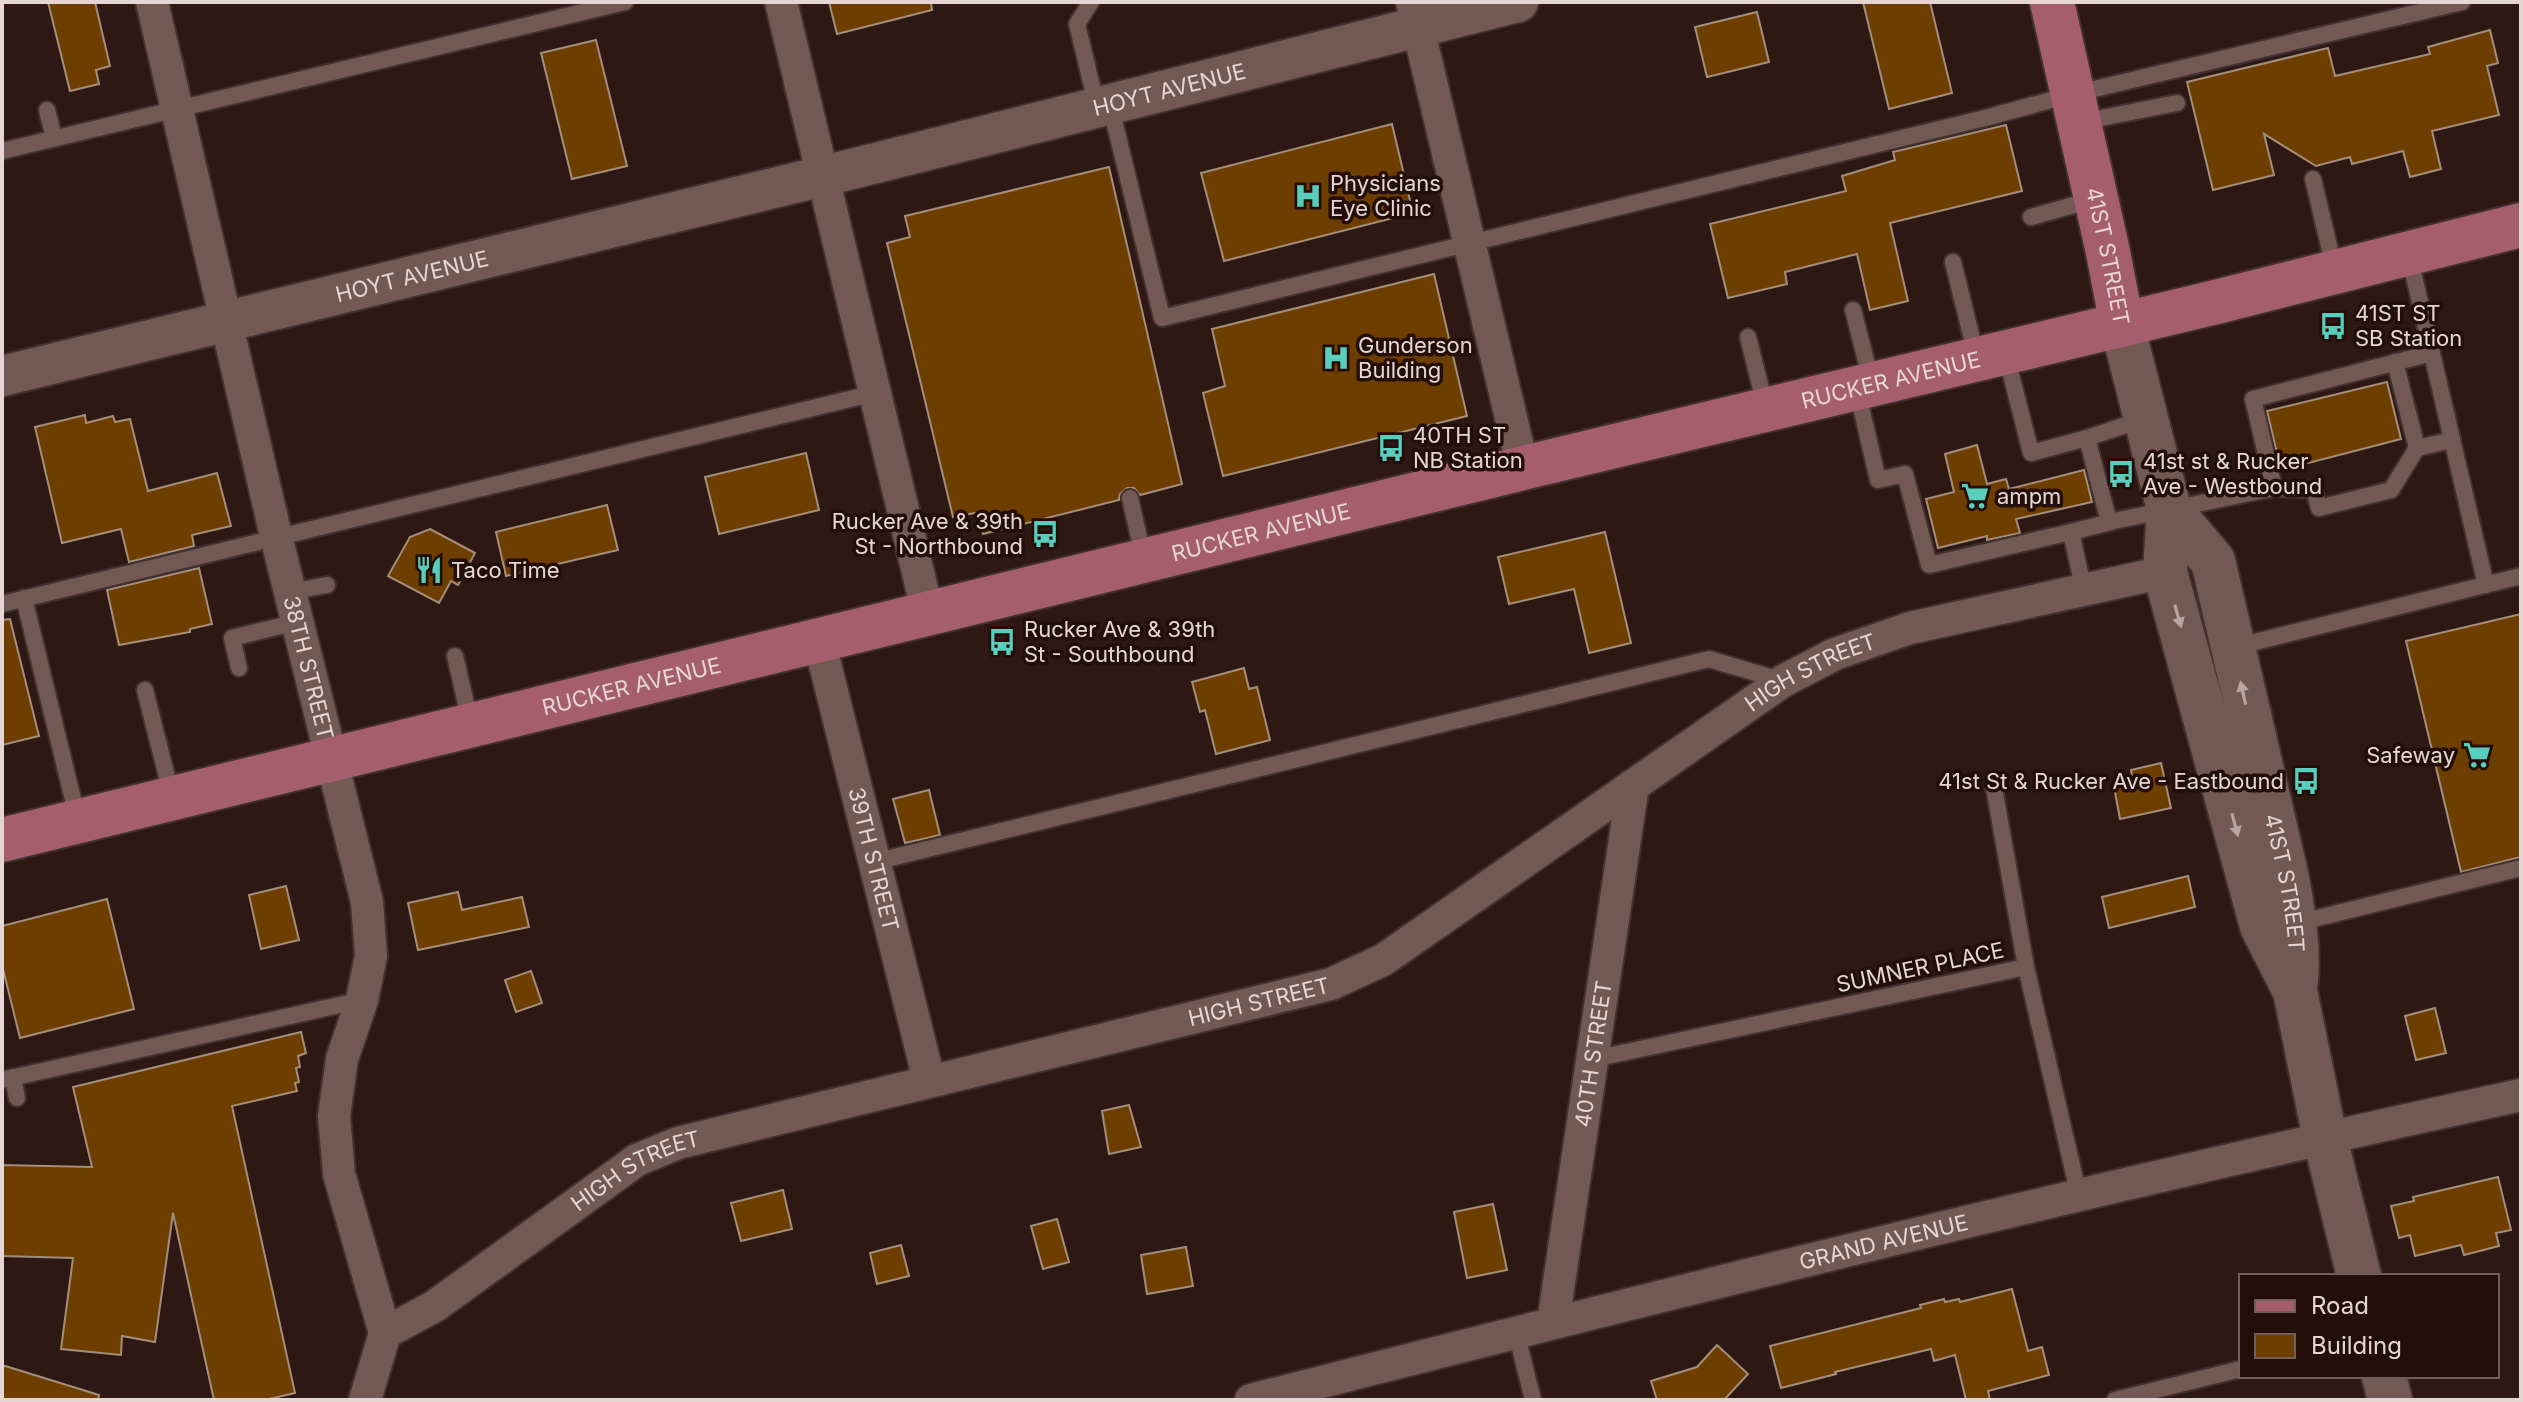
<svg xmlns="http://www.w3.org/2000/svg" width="2523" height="1402" font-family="Inter,sans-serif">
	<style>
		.building { fill: #6e3d00; stroke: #a38e7c; stroke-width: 2 }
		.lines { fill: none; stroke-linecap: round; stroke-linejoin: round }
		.service-casing { stroke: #423130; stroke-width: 20 }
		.minor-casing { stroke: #423130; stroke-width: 36 }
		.tertiary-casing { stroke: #423130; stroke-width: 44 }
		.secondary-casing { stroke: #423130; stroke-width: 48 }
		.primary-casing { stroke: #423130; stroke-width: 48 }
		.service { stroke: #735953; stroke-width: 16 }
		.minor { stroke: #735953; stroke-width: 32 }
		.tertiary { stroke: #735953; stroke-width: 40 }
		.secondary { stroke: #735953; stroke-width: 44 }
		.primary { stroke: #a45e6d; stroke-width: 44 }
		.oneway { fill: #b8a4a0 }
		.labels { text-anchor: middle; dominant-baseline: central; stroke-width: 7; stroke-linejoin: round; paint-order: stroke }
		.street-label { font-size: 22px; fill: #e6d6d3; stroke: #230e0a }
		.poi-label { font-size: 22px; fill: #e6d6d3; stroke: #230e0a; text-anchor: start }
	</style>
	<rect width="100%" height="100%" fill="#2d1813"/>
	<!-- building -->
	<g class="building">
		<path d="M48,2H95L110,66L96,70L99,84L70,91Z"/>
		<path d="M829,2H931L932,10L837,34Z"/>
		<path d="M1863,2H1930L1952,93L1889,109Z"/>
		<path d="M1757,12L1769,62L1707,77L1695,27Z"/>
		<path d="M2490,30L2498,63L2487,66L2499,115L2432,131L2441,169L2410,177L2403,151L2352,164L2350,157L2316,166L2264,134L2274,175L2213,190L2187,82L2328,48L2335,76L2430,54L2428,47Z"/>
		<path d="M596,40L627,166L572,179L541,53Z"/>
		<path d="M1392,124L1413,213L1224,261L1201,173Z"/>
		<path d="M2006,125L2022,191L1890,223L1908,301L1870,310L1857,254L1785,272L1787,284L1728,298L1710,224L1846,191L1842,176L1895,160L1893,152Z"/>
		<path d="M1109,167L1182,484L1140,495L1134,488H1127L1120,494L1119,500L983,534L975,513L953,517L887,243L910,237L905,216Z"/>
		<path d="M1434,274L1467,416L1223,476L1203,393L1225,386L1212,329Z"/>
		<path d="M2387,382L2401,439L2281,470L2267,411Z"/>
		<path d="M85,415L86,423L113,416L115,422L130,419L148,491L217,473L231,526L192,535L194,546L129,562L121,529L62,543L35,427Z"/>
		<path d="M1977,445L1987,484L2006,479L2009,489L2084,470L2092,502L2016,519L2020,533L1987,540V536L1938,548L1926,499L1954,492L1945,454Z"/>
		<path d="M806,453L819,510L719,534L705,477Z"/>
		<path d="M607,505L618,550L506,576L496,532Z"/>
		<path d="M430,529L475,553L458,585L451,581L439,603L388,576L410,537Z"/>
		<path d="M1605,532L1631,643L1589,653L1574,589L1509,604L1498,557Z"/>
		<path d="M199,568L212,624L190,629V632L119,645L107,590Z"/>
		<path d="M2521,614V857L2461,872L2406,641Z"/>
		<path d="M10,619L39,736L2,745V620Z"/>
		<path d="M1244,668L1249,689L1257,687L1270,740L1216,754L1205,710L1200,712L1192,682Z"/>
		<path d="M2161,763L2171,808L2120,819L2114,787L2133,783L2131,770Z"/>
		<path d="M929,790L940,835L905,843L893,799Z"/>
		<path d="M2188,876L2195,907L2109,928L2102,897Z"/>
		<path d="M286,886L299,940L261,949L249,895Z"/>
		<path d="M458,892L462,910L522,897L529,927L418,950L408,903Z"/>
		<path d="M107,899L134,1009L20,1038L2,965V926Z"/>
		<path d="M531,971L542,1003L516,1012L505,980Z"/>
		<path d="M2435,1008L2446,1053L2416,1060L2405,1016Z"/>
		<path d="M301,1032L306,1053L298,1056L300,1067L296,1068L299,1082L295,1083L297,1091L232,1106L295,1393L265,1400H214L173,1213L155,1342L122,1336L121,1355L61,1349L73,1258L2,1256V1165L92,1167L73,1087Z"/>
		<path d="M1129,1105L1141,1147L1109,1154L1102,1111Z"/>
		<path d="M2498,1177L2511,1230L2496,1233L2499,1246L2464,1255L2461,1245L2415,1256L2410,1235L2399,1238L2391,1206L2414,1201L2413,1197Z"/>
		<path d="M783,1190L792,1229L741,1241L731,1203Z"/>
		<path d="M1493,1204L1507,1270L1467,1278L1454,1212Z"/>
		<path d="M1057,1219L1069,1262L1043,1269L1031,1226Z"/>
		<path d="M901,1245L909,1276L877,1284L870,1253Z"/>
		<path d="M1186,1247L1193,1286L1147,1294L1141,1255Z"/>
		<path d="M2012,1289L2028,1351L2042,1347L2049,1375L1988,1391L1990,1400H1966L1955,1355L1934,1361L1931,1349L1835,1372L1836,1374L1781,1388L1770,1346L1921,1308L1920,1305L1944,1299L1945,1302L1959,1299L1960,1302Z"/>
		<path d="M1717,1345L1748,1374L1724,1400H1657L1651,1381L1697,1367Z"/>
		<path d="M2,1365L99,1395L98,1400H2Z"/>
	</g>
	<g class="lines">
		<!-- service casing -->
		<g class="service-casing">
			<g id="service">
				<path d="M1091,2L1077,24L1097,107"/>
				<path d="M1110,104L1162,318L1985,118L2073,94L2462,2"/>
				<path d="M47,110L54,138"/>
				<path d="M2081,122L2177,103"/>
				<path d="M2,151L625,2"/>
				<path d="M2313,179L2335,271"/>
				<path d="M2031,217L2095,199"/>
				<path d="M2409,255L2486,585"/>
				<path d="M1953,262L1977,359"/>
				<path d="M1853,310L1872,384"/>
				<path d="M1748,337L1766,409"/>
				<path d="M2006,355L2031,453L2087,438"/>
				<path d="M2395,362L2417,448"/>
				<path d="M1857,390L1878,480L1905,474L1929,565L2071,532"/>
				<path d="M2144,419L2087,438L2109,522L2274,488L2314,490L2319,508L2391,490L2417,448L2452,440"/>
				<path d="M2274,488L2253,399L2432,353"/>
				<path d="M1130,498L1144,559"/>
				<path d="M2084,591L2071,532L2111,522"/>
				<path d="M290,592L327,585"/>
				<path d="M24,598L78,820"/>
				<path d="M2,604L875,393"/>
				<path d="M2235,647L2521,576"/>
				<path d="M455,656L471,725"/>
				<path d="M239,668L232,638L297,622"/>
				<path d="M145,690L172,797"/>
				<path d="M1994,788L2026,967L2079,1196"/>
				<path d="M874,862L1709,659L1783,681"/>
				<path d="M2297,923L2521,868"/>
				<path d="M1593,1059L2026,967"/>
				<path d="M13,1077L17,1098"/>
				<path d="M2,1080L362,1000"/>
				<path d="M1516,1332L1533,1400"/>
				<path d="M2115,1400L2241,1369"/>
			</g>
		</g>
		<!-- minor casing -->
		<g class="minor-casing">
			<g id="minor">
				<path id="s1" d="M152,2L276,536L367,902L371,956L362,1000L342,1059L334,1116L339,1174L385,1333"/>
				<path d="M781,2L928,614"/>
				<path d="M1412,2L1523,468"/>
				<path id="s2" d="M819,640L929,1080"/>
				<path id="s3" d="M1553,1323L1633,785"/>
				<path id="s4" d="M365,1400L385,1333L435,1306L637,1160L678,1143L1331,984L1383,960L1783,681L1835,654L1910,628L2165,572"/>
				<path id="s5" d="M1251,1400C1673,1292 2096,1187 2521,1095"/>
			</g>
		</g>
		<!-- tertiary casing -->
		<g class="tertiary-casing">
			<g id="tertiary">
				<path id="s6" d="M2,376L860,167L1518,2"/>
			</g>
		</g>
		<!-- secondary casing -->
		<g class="secondary-casing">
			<g id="secondary">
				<path d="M2122,325L2169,509L2165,572L2262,926L2295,991L2325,1138L2359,1276"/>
				<path id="s7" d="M2169,509L2213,561L2286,874C2293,910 2299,944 2296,981"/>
				<path d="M2384,1376L2390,1400"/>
			</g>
		</g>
		<!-- primary casing -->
		<g class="primary-casing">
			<g id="primary">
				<path id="s8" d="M2052,2L2108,252L2122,325"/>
				<path id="s9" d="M2,840L1523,468L2216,302L2521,225"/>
			</g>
		</g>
		<!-- service -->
		<use href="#service" class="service"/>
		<!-- minor -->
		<use href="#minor" class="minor"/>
		<!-- tertiary -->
		<use href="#tertiary" class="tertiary"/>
		<!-- secondary -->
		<use href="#secondary" class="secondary"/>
		<!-- primary -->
		<use href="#primary" class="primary"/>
	</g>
	<!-- one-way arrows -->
	<defs><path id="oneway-solid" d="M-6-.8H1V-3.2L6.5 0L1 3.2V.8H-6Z" transform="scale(2)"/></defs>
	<g class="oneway">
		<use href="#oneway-solid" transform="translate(2178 616) rotate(74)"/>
		<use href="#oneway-solid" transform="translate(2243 693) rotate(-103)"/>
		<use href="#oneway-solid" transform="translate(2235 825) rotate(75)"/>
	</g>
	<!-- icons -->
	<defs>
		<g id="hospital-bare" transform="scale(2.16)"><path d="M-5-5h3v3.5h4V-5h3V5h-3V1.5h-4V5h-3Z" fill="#5acebd" stroke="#230e0a" stroke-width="2.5" paint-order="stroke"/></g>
		<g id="bus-bare" transform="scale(2.16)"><path d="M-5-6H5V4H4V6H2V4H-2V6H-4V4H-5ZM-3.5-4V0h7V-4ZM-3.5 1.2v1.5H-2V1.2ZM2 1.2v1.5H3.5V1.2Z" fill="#5acebd" stroke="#230e0a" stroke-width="2.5" paint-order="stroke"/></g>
		<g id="supermarket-bare" transform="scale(2.16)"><path d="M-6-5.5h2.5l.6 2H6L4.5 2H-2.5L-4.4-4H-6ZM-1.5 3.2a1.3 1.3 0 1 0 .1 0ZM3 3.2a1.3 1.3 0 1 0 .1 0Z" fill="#5acebd" stroke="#230e0a" stroke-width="2.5" paint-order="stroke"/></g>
		<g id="restaurant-bare" transform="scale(2.16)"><path d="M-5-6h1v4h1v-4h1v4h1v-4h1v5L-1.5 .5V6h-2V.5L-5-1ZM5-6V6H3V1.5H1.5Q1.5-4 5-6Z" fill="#5acebd" stroke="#230e0a" stroke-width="2.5" paint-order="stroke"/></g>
	</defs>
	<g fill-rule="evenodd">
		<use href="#hospital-bare" x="1308" y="196"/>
		<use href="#bus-bare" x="2333" y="326"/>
		<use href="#hospital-bare" x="1336" y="358"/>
		<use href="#bus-bare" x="1391" y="448"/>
		<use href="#bus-bare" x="2121" y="474"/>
		<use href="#supermarket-bare" x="1975" y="496"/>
		<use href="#bus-bare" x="1045" y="534"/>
		<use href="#restaurant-bare" x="429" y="570"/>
		<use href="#bus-bare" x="1002" y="642"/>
		<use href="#supermarket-bare" x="2477" y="755"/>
		<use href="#bus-bare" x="2306" y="781"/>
	</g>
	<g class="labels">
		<!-- street labels -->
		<g class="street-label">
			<text stroke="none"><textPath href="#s6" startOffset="1202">HOYT AVENUE</textPath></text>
			<text stroke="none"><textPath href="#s8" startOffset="260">41ST STREET</textPath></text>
			<text stroke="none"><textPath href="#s6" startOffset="422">HOYT AVENUE</textPath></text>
			<text stroke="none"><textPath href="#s9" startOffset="1944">RUCKER AVENUE</textPath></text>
			<text stroke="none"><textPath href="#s9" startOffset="1296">RUCKER AVENUE</textPath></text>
			<text stroke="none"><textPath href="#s1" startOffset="684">38TH STREET</textPath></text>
			<text stroke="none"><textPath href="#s4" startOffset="1666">HIGH STREET</textPath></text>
			<text stroke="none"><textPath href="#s9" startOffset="648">RUCKER AVENUE</textPath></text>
			<text stroke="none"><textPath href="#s2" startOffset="226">39TH STREET</textPath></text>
			<text stroke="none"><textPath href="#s7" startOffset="398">41ST STREET</textPath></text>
			<text transform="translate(1920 967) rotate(-12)">SUMNER PLACE</text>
			<text stroke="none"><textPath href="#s4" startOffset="1018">HIGH STREET</textPath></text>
			<text stroke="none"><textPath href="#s3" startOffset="272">40TH STREET</textPath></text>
			<text stroke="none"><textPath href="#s4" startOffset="370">HIGH STREET</textPath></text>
			<text stroke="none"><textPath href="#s5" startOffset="652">GRAND AVENUE</textPath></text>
		</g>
		<!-- poi labels -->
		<g class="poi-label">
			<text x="1330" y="183">Physicians<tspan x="1330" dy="25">Eye Clinic</tspan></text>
			<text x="2355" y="313">41ST ST<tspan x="2355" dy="25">SB Station</tspan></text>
			<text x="1358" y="345">Gunderson<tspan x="1358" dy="25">Building</tspan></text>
			<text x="1413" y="435">40TH ST<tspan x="1413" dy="25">NB Station</tspan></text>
			<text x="2143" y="461">41st st &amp; Rucker<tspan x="2143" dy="25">Ave - Westbound</tspan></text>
			<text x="1997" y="496">ampm</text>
			<text x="1023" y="521" text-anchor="end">Rucker Ave &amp; 39th<tspan x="1023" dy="25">St - Northbound</tspan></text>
			<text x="451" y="570">Taco Time</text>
			<text x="1024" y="629">Rucker Ave &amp; 39th<tspan x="1024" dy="25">St - Southbound</tspan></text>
			<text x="2455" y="755" text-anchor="end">Safeway</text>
			<text x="2284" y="781" text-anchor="end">41st St &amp; Rucker Ave - Eastbound</text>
		</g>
	</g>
	<!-- border -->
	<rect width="2523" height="1402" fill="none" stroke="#e6d6d3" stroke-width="8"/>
	<!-- legend -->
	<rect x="2239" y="1274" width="260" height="104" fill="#230e0a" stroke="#715e5a" stroke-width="2"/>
	<rect x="2255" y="1300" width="40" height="12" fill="#a45e6d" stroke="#715e5a" stroke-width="2"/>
	<text x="2311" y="1314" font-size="24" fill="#e6d6d3">Road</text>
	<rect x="2255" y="1334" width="40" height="24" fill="#6e3d00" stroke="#715e5a" stroke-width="2"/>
	<text x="2311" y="1354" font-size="24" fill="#e6d6d3">Building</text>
</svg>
